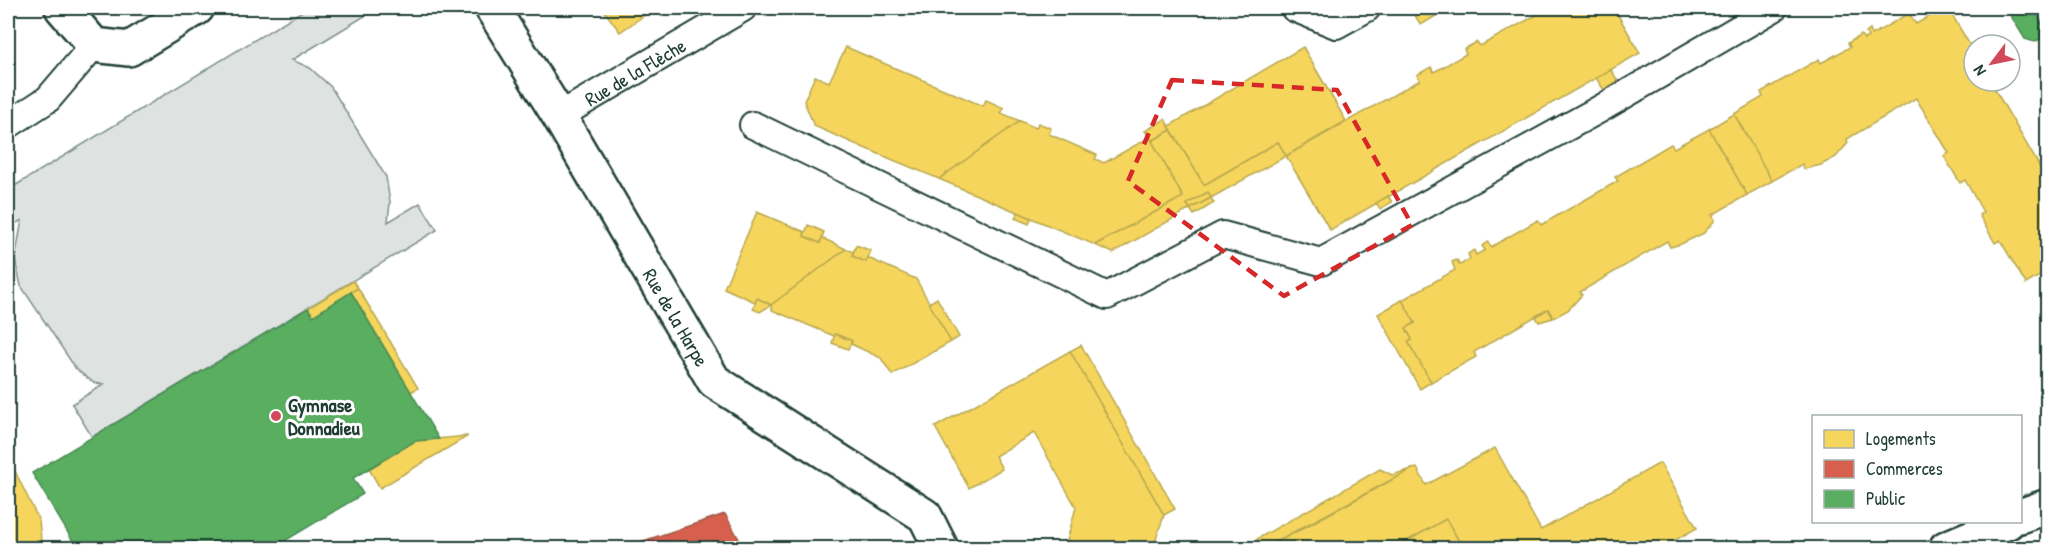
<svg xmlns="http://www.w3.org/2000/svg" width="2055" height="556" font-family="'Patrick Hand',sans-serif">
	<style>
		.green { fill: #dee3e2; stroke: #7e908b; stroke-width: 1.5 }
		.homes { fill: #f6d55c; stroke: #b6a750; stroke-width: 1.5 }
		.shops { fill: #d6604d; stroke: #9f5646; stroke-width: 1.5 }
		.public { fill: #5aae61; stroke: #488c54; stroke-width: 1.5 }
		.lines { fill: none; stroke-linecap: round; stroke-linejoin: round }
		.lane-casing { stroke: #1f3d34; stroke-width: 30 }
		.street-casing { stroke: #1f3d34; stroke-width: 38 }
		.lane { stroke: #fff; stroke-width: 26 }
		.street { stroke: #fff; stroke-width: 33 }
		.marked { fill: none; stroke: #d62828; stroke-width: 4.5; stroke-dasharray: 12 8; stroke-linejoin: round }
		.poi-dot { fill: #d1495b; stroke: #fff; stroke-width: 2 }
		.labels { text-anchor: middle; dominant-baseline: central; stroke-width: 6; stroke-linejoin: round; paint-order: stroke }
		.street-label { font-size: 20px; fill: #1f3d34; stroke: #fff }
		.poi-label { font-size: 20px; font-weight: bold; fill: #1f3d34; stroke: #fff; text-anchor: start }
	</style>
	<rect width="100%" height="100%" fill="#fff"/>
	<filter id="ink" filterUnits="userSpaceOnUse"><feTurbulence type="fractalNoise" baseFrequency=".0167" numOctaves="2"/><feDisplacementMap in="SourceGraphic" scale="12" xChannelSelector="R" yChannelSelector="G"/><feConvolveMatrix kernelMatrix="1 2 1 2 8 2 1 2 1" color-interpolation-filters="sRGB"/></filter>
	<g filter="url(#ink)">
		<!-- green -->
		<path class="green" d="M307,8H378L292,60L310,68L331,87L386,177L390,202L388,222L420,203L437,230L92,437L72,404L104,384L94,383L76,369L21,286L15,259L22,220L8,228V190Z"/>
		<!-- homes -->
		<g class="homes">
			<path d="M602,8H655L620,32Z"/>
			<path d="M1410,8H1449L1421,25Z"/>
			<path d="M1549,8H1614L1640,53L1330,230L1286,156L1420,80L1417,75L1431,67L1434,72L1466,54L1464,49L1477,42L1480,46Z"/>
			<path d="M1944,8H1948L1974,52V81H1990L2048,181V271L2026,284L2000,240L1995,243L1979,215L1983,212L1965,180L1960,183L1944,156L1949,153L1916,98L1847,139L1848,143L1836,157L1821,165L1804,169L1802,164L1772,181L1734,114L1763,97L1761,92L1819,59L1821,63L1850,47L1848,43L1861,35L1864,39L1868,37L1866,33L1870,30L1872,35L1909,13L1916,24Z"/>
			<path d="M846,47L983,106L986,100L1004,108L1001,113L1020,121L939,179L862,147L814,126L804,101L815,76L829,82Z"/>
			<path d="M1303,47L1346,121L1286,156L1278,142L1204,185L1169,126Z"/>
			<path d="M1611,70L1618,81L1604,90L1596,78Z"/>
			<path d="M1734,114L1772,181L1747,195L1709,129Z"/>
			<path d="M1165,119L1171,130L1152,141L1145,131Z"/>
			<path d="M1020,121L1036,128L1038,123L1051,128L1049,134L1097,155L1095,159L1104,163L1150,137L1183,197L1095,245L939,179Z"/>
			<path d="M1709,129L1747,195L1712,215L1715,220L1704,233L1681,244L1670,247L1667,241L1580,292L1582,295L1568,310L1553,318L1548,309L1474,352L1476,357L1431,382L1408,342L1412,340L1406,328L1415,323L1402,300L1455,270L1452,262L1457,260L1460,265L1470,259L1468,254L1474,250L1476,255L1485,250L1482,246L1488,242L1491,247L1538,220L1541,225L1618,181L1615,177L1671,144L1674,148Z"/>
			<path d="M1171,130L1204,185L1278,142L1286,156L1211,198L1208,192L1187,204L1190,209L1113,253L1095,245L1183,197L1152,141Z"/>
			<path d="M1208,192L1211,198L1190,209L1187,204Z"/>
			<path d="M1388,196L1392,202L1380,209L1376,203Z"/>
			<path d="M1211,198L1214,203L1194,215L1190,209Z"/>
			<path d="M757,212L805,232L804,236L820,243L822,238L846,249L771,305L757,298L755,302L724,288Z"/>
			<path d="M1018,212L1031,218L1029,224L1015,218Z"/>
			<path d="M808,225L824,232L820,243L804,236Z"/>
			<path d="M856,245L871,251L866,262L852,256Z"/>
			<path d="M846,249L853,252L852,256L866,262L868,258L916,279L951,342L892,375L881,358L851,344L852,341L835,334L834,336L772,310L771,305Z"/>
			<path d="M353,281L358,288L313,316L308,308Z"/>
			<path d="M358,288L418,388L411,392L351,292Z"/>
			<path d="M757,298L771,305L760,312L753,309Z"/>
			<path d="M937,298L959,337L951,342L929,303Z"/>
			<path d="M1402,300L1415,323L1406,328L1412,340L1408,342L1431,382L1420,389L1378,314Z"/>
			<path d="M1548,309L1553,318L1539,322L1536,317Z"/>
			<path d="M835,334L852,341L848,349L832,343Z"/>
			<path d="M1081,345L1175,509L1164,515L1070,351Z"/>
			<path d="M1070,351L1164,515L1153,548H1095L1067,541L1076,507L1034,433L995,456L1002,469L969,488L935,427Z"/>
			<path d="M468,436L380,488L369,469L415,441Z"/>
			<path d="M1495,448L1541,530L1660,463L1697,528L1661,548H1463L1446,519L1395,548H1266L1412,469L1417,468L1426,485Z"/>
			<path d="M14,469L39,521L42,548H8V473Z"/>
			<path d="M1380,469L1392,475L1412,469L1263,548L1257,539Z"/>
			<path d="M1446,519L1463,548H1395Z"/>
		</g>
		<!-- shops -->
		<path class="shops" d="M725,514L744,548H622Z"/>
		<!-- public -->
		<g class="public">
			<path d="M2006,8H2042L2035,11L2045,28L2044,37L2035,42L2025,39Z"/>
			<path d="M351,292L439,439L415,441L353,478L363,494L273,548H77L32,473L308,308L313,316Z"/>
		</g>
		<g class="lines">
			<!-- lane casing -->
			<g class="lane-casing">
				<g id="lane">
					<path d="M1294,8L1336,25L1367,8"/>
					<path id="s1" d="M559,116L743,8"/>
					<path d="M8,125L48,99L94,45"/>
					<path d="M753,125L1107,296L1223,235L1321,262L1600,109L1774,8"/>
				</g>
			</g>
			<!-- street casing -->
			<g class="street-casing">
				<g id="street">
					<path d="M62,8L94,45L129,49L197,8"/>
					<path id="s2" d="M492,8L559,116L714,381L925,516L941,548"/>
					<path d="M2020,516L2048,506"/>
					<path d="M1946,548L2008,522"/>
				</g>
			</g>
			<!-- lane -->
			<use href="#lane" class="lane"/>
			<!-- street -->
			<use href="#street" class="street"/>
		</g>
	</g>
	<!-- marked area -->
	<path class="marked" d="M1172,80L1337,90L1412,225L1284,296L1128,181Z"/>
	<!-- markers -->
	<circle class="poi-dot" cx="276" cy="416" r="6"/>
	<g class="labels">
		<!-- street labels -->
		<g class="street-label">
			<text stroke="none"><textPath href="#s1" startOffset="88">Rue de la Flèche</textPath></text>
			<text stroke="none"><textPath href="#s2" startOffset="360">Rue de la Harpe</textPath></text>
		</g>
		<!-- poi labels -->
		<g class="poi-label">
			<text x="288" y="404">Gymnase<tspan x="288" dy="23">Donnadieu</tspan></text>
		</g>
	</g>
	<!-- margin -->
	<rect width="2055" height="556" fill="none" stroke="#fff" stroke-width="30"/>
	<rect x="15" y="15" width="2025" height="526" fill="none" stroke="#1f3d34" stroke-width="2" filter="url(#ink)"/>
	<!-- legend -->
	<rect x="1812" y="415" width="210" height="108" fill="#ffffff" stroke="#a5b1ae" stroke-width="1.5"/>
	<rect x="1824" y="430" width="30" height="18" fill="#f6d55c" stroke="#a5b1ae" stroke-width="1.5"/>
	<text x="1866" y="445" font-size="18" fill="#1f3d34">Logements</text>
	<rect x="1824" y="460" width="30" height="18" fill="#d6604d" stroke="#a5b1ae" stroke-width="1.5"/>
	<text x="1866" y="475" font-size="18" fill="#1f3d34">Commerces</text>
	<rect x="1824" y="490" width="30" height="18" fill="#5aae61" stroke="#a5b1ae" stroke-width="1.5"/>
	<text x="1866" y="505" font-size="18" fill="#1f3d34">Public</text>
	<!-- north arrow -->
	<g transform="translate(1992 63) rotate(238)"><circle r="28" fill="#ffffff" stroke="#a5b1ae" stroke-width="1.5"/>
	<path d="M0-4.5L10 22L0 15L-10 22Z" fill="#d1495b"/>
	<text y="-9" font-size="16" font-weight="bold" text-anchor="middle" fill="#1f3d34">N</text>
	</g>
</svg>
